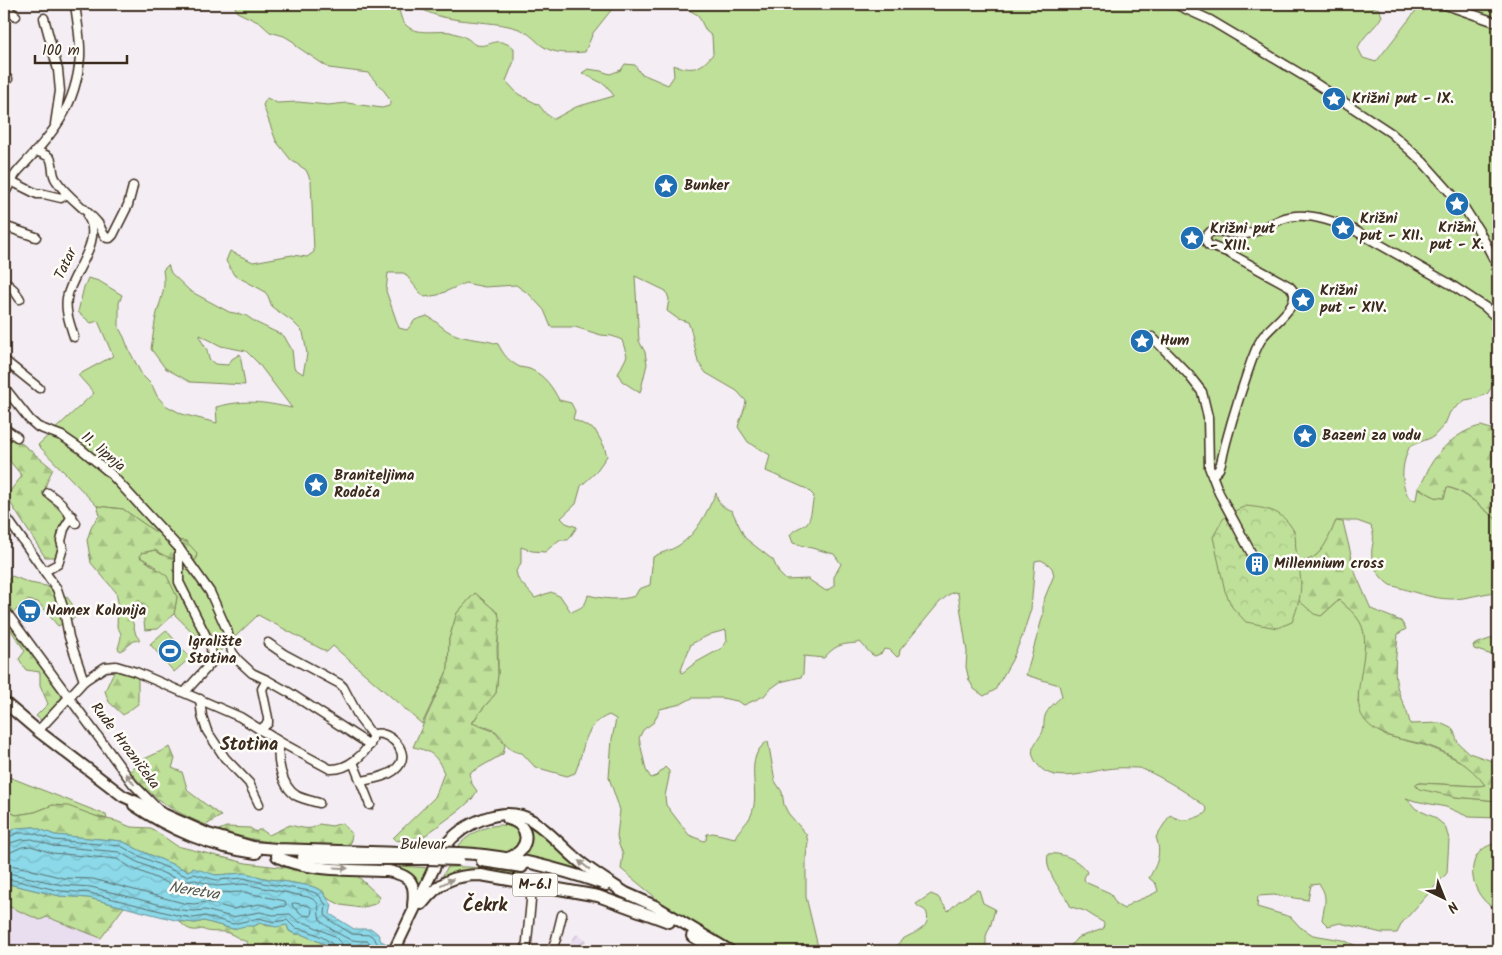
<svg xmlns="http://www.w3.org/2000/svg" width="1502" height="955" font-family="Kalam,sans-serif">
	<style>
		.built { fill: #e9def0 }
		.industrial { fill: url(#industrial-furrows) }
		.green { fill: #bfe099; stroke: #7d855c; fill-rule: evenodd }
		.forest { fill: url(#forest-firs); stroke: #7d855c }
		.park { fill: url(#park-crowns); stroke: #7d855c }
		.water { fill: url(#water-waves); stroke: #6b9398 }
		.lines { fill: none; stroke-linecap: round; stroke-linejoin: round }
		.shore { stroke: #5b706f; stroke-width: 1 }
		.minor-casing { stroke: #3b2a1e; stroke-width: 11 }
		.major-casing { stroke: #3b2a1e; stroke-width: 14 }
		.minor { stroke: #fdfcf7; stroke-width: 8 }
		.major { stroke: #fdfcf7; stroke-width: 10 }
		.major-bridge-casing { stroke: #3b2a1e; stroke-width: 14; stroke-linecap: butt }
		.major-bridge { stroke: #fdfcf7; stroke-width: 10 }
		.oneway { fill: #9c938a }
		.labels { text-anchor: middle; dominant-baseline: central; stroke-width: 5; stroke-linejoin: round; paint-order: stroke }
		.shield { fill: #fdfcf7; stroke: #75695f; stroke-width: 1 }
		.shield-label { font-size: 14px; font-weight: bold; fill: #3b2a1e }
		.poi-label { font-size: 15px; font-weight: bold; fill: #3b2a1e; stroke: #fdfcf7; text-anchor: start }
		.street-label { font-size: 15px; fill: #3b2a1e; stroke: #fdfcf7 }
		.water-label { font-size: 16px; font-style: italic; fill: #4f5651; stroke: #fdfcf7 }
		.quarter-label { font-size: 18px; font-weight: bold; fill: #3b2a1e; stroke: #fdfcf7 }
	</style>
	<defs>
		<pattern id="industrial-furrows" width="10" height="10" patternUnits="userSpaceOnUse" patternTransform="scale(1.25)"><rect width="10" height="10" fill="#e9def0"/><path d="M-1 1l2-2M0 10L10 0M9 11l2-2" fill="none" stroke="#c9bfcd"/></pattern>
		<pattern id="forest-firs" width="22" height="20" patternUnits="userSpaceOnUse" patternTransform="scale(1.25)"><rect width="22" height="20" fill="#bfe099"/><path d="M5 1l3.5 6h-7zM16 11l3.5 6h-7z" fill="#a5c083"/></pattern>
		<pattern id="park-crowns" width="20" height="18" patternUnits="userSpaceOnUse" patternTransform="scale(1.25)"><rect width="20" height="18" fill="#bfe099"/><path d="M2 6a3 3 0 1 1 6 0M12 15a3 3 0 1 1 6 0" fill="none" stroke="#a5c083"/></pattern>
		<pattern id="water-waves" width="16" height="10" patternUnits="userSpaceOnUse" patternTransform="scale(1.25)"><rect width="16" height="10" fill="#8bd9e9"/><path d="M0 5q4-4 8 0t8 0" fill="none" stroke="#79bac7"/></pattern>
	</defs>
	<rect width="100%" height="100%" fill="#f4eef4"/>
	<filter id="ink" filterUnits="userSpaceOnUse"><feTurbulence type="fractalNoise" baseFrequency=".02" numOctaves="2"/><feDisplacementMap in="SourceGraphic" scale="10" xChannelSelector="R" yChannelSelector="G"/><feConvolveMatrix kernelMatrix="1 2 1 2 8 2 1 2 1" color-interpolation-filters="sRGB"/></filter>
	<g filter="url(#ink)">
		<!-- built -->
		<path class="built" d="M10,907L40,920L47,917L101,938L95,951H4V910Z"/>
		<!-- industrial -->
		<path class="industrial" d="M576,934L587,940L582,948L579,946L576,951H566Z"/>
		<!-- green -->
		<g class="green">
			<path d="M234,4H395C402,12 399,18 405,24C415,36 435,30 450,32C456,34 462,35 468,39C471,41 474,45 477,45C493,48 493,34 514,48V61L506,81L518,94L539,105L546,114L554,119L576,107L614,96L606,85L582,73L588,69L601,71L610,74L621,70L625,64L635,65L640,73L668,85L674,76L673,65C693,71 700,70 713,54L712,36L706,31L698,15L678,4H1175L1185,8V4H1359L1379,9L1382,16C1375,29 1363,35 1358,48L1363,58L1376,62L1421,4H1443L1498,23V378L1487,394L1477,398L1465,400L1450,412L1445,424L1433,437L1410,446C1402,462 1399,484 1410,499L1416,500L1418,488L1435,497L1444,498L1447,487C1466,492 1481,507 1496,519L1498,525V592C1482,593 1467,599 1451,599C1431,599 1409,590 1390,585C1383,581 1372,567 1372,558C1370,544 1377,543 1371,526L1357,521H1336C1328,540 1323,559 1299,562L1321,616L1339,600C1346,607 1356,613 1361,623C1370,641 1360,680 1358,702L1384,735L1427,746L1442,752L1469,766L1486,785L1478,786L1420,783L1415,785L1456,797L1498,801V818L1469,817L1446,807L1415,801L1406,798L1416,809L1434,817L1445,826L1449,839L1447,873L1402,923L1397,933H1382L1340,923L1328,926L1322,920C1324,906 1329,896 1319,884L1311,885L1308,900L1274,895L1258,896L1257,907L1291,917L1300,927L1313,935L1343,940L1368,951H1066L1077,938L1103,929L1104,923L1085,911L1071,907C1063,891 1044,873 1048,854C1062,852 1079,860 1087,872L1084,878L1085,882L1110,893L1117,905L1124,909C1130,901 1148,898 1158,891L1156,884L1149,878C1157,864 1162,854 1156,837L1170,815C1183,823 1191,820 1205,814L1207,809C1201,800 1149,769 1138,768C1129,768 1117,767 1107,769C1086,772 1050,786 1036,762C1028,750 1035,744 1041,735C1045,729 1043,723 1045,716C1047,709 1057,701 1062,696L1059,685L1026,675L1043,615V602L1054,575L1052,568L1048,564L1041,560L1035,561L1031,609L1022,637L1012,660L995,690L984,696L974,689L969,680L966,667L967,652L958,593L954,592L948,595L939,603L900,650L899,656L897,657L890,650L884,649L882,653L875,656L871,654L860,642C855,644 852,643 847,644C837,645 831,650 824,658L804,656L803,674L801,677L780,682L769,690L764,696L744,705L737,701L722,698H692L681,704L660,709L654,722L643,730L639,738L646,770L651,778L657,776L665,767L669,771V777L665,796L666,805L689,835L704,841L706,840L707,834L713,833L735,838C738,829 748,824 752,813C761,789 742,758 768,741L775,781L782,792L784,805L788,813L806,834L808,842L806,857V897L819,951H743L667,907L621,869L623,854L619,845L617,836L620,810L609,778L612,739L616,719L609,715C582,726 585,750 575,773L567,776L535,767L522,753C503,751 506,738 495,731C489,727 479,726 472,724L479,713L496,693L498,674V613L475,593L457,613L449,639L448,669L422,724L333,646L327,652L258,615L216,655L174,614L177,597L155,566L140,557L142,553L155,550L162,555L174,540L154,531L123,509L97,506L38,445L94,393L78,375L113,356L98,321L91,323L78,312L84,287L88,278L99,281L122,295L119,303V328L124,337L129,350L142,375L152,385L157,396L165,405L182,414L217,423L216,407C247,399 262,402 292,408L258,363L246,351L221,346L200,335L201,340L207,350L209,359L215,364L228,365L232,359L240,354L245,385L190,382L165,368L151,349C153,337 154,324 157,313C162,295 166,289 163,270L168,265L171,273L190,291L229,312L245,315L257,323L284,336L292,350L294,368L303,374L307,354L303,332L292,321L272,307L268,296L264,291L234,275L226,261L230,251L253,262L292,255L307,257L314,252L311,181L306,170L291,160L276,141L263,105L267,98L277,103L298,102L328,105L347,103L382,108L389,106L391,102L385,92L368,73L329,68L296,46L294,42L284,36L270,32L260,23L237,12ZM388,273H404C412,281 416,290 425,297L438,295L465,283L485,287L516,285L529,294L544,310L551,327H575L601,335L612,336L622,340L627,356L618,374L622,381L640,393L647,364L645,352L639,341L635,276L666,291L669,299L667,311L678,319L688,322L691,330L698,362L706,373L737,391L746,401C745,411 740,418 738,427L748,442L770,455L766,471L807,489L814,496C812,503 812,517 807,523C801,528 795,528 790,535L793,543L834,554L841,564L834,577V586L826,591L808,579L786,580L779,573L773,560L745,538L732,511C722,507 718,504 716,493C706,513 698,533 678,546C670,551 661,552 653,557L650,585L639,589L635,596C620,601 604,599 588,595C586,606 581,608 571,612L561,597L551,592L535,598L518,579L516,571L521,563V547L532,551L545,552L559,540H568L577,527L566,523L561,518L576,504L581,486L595,473L607,456L604,446L595,430L573,419L575,411L571,403L559,400C553,388 545,376 532,370C528,368 524,368 520,367C509,362 503,354 498,344C484,339 468,340 454,334C443,330 437,321 427,316L415,320L407,330L399,328L386,291ZM726,630L727,641L722,648L695,663L682,673L681,670L691,644L711,634Z"/>
			<path d="M415,4H542L546,5L548,4H616L593,33L585,52C570,53 554,55 541,45C534,39 528,32 519,29C489,18 440,26 415,4Z"/>
			<path d="M166,630L190,658L174,672L150,644Z"/>
			<path d="M4,775L106,815L107,819L53,805L35,812L16,815L4,809Z"/>
			<path d="M524,824L538,832L595,878L522,859C534,849 532,836 524,824Z"/>
			<path d="M499,825C511,825 518,827 523,839L513,854L455,849C468,835 480,827 499,825Z"/>
			<path d="M1498,843V912C1493,908 1487,904 1483,899C1466,879 1469,847 1498,843Z"/>
			<path d="M399,866L430,868L421,888L414,878Z"/>
			<path d="M448,867C496,865 551,880 597,894L481,874L436,885Z"/>
			<path d="M977,890H979L983,903L995,909L991,924L986,936V951H892C895,947 899,942 903,939C912,933 931,929 927,914C926,908 919,909 916,904L931,894L938,897L948,911L959,901Z"/>
		</g>
		<!-- forest -->
		<g class="forest">
			<path d="M1443,4H1498V23Z"/>
			<path d="M1481,426L1498,431V525L1496,519C1481,507 1466,491 1447,487L1444,498L1435,497L1418,488C1425,479 1426,473 1431,464C1442,446 1461,430 1481,426Z"/>
			<path d="M4,429L53,469C38,498 45,496 66,516L58,542L56,557H45L6,496L22,476L4,454Z"/>
			<path d="M97,506L123,509L154,531L174,540L186,541L197,553L196,560C180,562 168,559 155,550L141,553L140,557L167,576L177,597L174,614L158,629L145,630L142,604L139,600L130,612L136,635L140,640L134,641L121,651L118,649C120,639 124,635 117,627L118,602L116,592L91,563L87,540L92,525L100,515Z"/>
			<path d="M1336,521L1343,522L1356,575L1371,609L1401,621L1406,629L1398,634C1397,651 1393,670 1397,686C1400,700 1408,710 1410,724L1440,723L1453,729L1458,743L1469,753L1498,763V801L1456,797L1419,789L1415,785L1420,783L1478,786L1485,785C1470,765 1450,753 1426,745C1405,739 1377,738 1364,719C1347,697 1375,648 1360,622C1355,613 1346,607 1339,600L1321,616L1314,614L1296,598L1292,567C1299,562 1300,563 1307,561C1324,554 1329,536 1336,521Z"/>
			<path d="M12,576L30,583L46,586L67,597L80,615L58,626L38,602L27,600L13,613L4,594V583Z"/>
			<path d="M475,593L498,613L500,621L497,647L498,674L496,693L479,713L472,723L496,732L505,745L503,754L470,773L472,784L477,791L472,799L461,809L423,837L396,841L393,838L435,797L444,773C437,756 432,751 413,747L448,669L449,639L457,613Z"/>
			<path d="M4,614L64,692C58,704 53,714 42,721L36,716L48,704L40,685V672L26,670L19,659L25,651L4,620Z"/>
			<path d="M1498,636V657L1474,649L1473,645Z"/>
			<path d="M115,669L138,676V704L123,715L109,702L105,691Z"/>
			<path d="M170,747L175,759L172,768L182,772L188,791L221,816L206,825C173,811 153,800 130,771L140,761Z"/>
			<path d="M53,805L68,806L101,818L116,821L131,827L151,828L177,846L246,863L288,868L350,869L380,897L375,904L361,908L341,905L327,898L321,890L311,886L264,878L245,873L215,875L188,871L139,850L122,841L55,835L34,827L17,828L4,835V809L16,815L35,812Z"/>
			<path d="M342,823L352,835L350,844L344,846L281,845L224,833L219,830L226,827L250,828L256,832L258,830H262L269,835L290,825C299,827 311,832 319,824L332,826Z"/>
			<path d="M4,883L60,896L89,898L124,907L101,938L47,917L40,920L10,907L4,910Z"/>
			<path d="M179,921L195,923L204,921L233,929L245,925L254,926L260,923L268,926L287,925L289,931L295,934H301L327,945L336,951H248L247,942C240,940 235,935 228,933C219,930 211,934 202,929C191,932 187,929 179,921Z"/>
		</g>
		<!-- park -->
		<path class="park" d="M1246,506C1263,508 1279,509 1290,525C1292,528 1295,532 1295,535C1296,540 1295,545 1296,550C1302,581 1304,592 1292,622L1277,628L1246,622L1232,607L1225,591L1213,537L1223,519L1230,513Z"/>
		<!-- water -->
		<path class="water" d="M34,827L55,835L122,841L139,850L188,871L193,868L216,875L245,873L264,878L311,886L321,890L332,905L330,914L354,929H372L378,934L381,941L402,951H337L327,945L301,934H295L289,931L287,925L276,927L260,923L254,926H245L233,929L204,921L195,923L179,921L89,898L60,896L4,883V835L17,828Z"/>
		<g class="lines">
			<!-- shore -->
			<g class="shore">
				<path d="M4,839L18,833H33L54,840L121,846L137,855L186,876L194,874L216,880L244,878L263,883L310,891L318,894L326,905L325,914L328,919L352,934L371,935L378,944L388,950"/>
				<path d="M4,845L20,840L32,839L53,846L119,852L135,861L184,882L195,880L216,886L244,884L308,897C324,903 316,909 320,919C323,925 346,939 353,940C358,941 363,941 368,941L377,951"/>
				<path d="M4,853L11,852L22,847L31,846L52,853L117,859L132,868L182,889L196,888L216,893L243,892L285,901L286,904L285,906L273,908L259,904L233,909L206,902L194,904L183,903L93,879L63,878L25,868L4,864"/>
				<path d="M4,872L62,885L91,887L181,910L194,911L205,910L232,917L260,912L273,915L290,914L299,922L306,923L334,936L341,943L343,951"/>
				<path d="M4,878L61,891L90,893L180,916L194,918L205,916L233,924L259,918L274,922L287,920L295,928C306,929 335,940 337,951"/>
				<path d="M295,903L309,906L312,909L311,916L303,915L293,907L292,904Z"/>
			</g>
			<!-- minor casing -->
			<g class="minor-casing">
				<g id="minor">
					<path d="M7,4L9,10L16,16"/>
					<path d="M1175,4L1210,20L1309,79L1391,133L1423,162L1465,209L1479,231L1498,267"/>
					<path d="M1443,4L1498,23"/>
					<path d="M44,18L58,70L60,91L55,124"/>
					<path d="M4,79H8"/>
					<path d="M36,151C40,153 46,154 50,158C54,164 51,173 56,180C67,197 84,207 97,222C102,227 101,234 107,238H110L113,235L128,205L133,186"/>
					<path d="M4,174L11,181L37,194H44L61,198L67,194"/>
					<path d="M4,194C9,187 12,178 18,171C51,135 76,109 80,57C81,40 77,21 75,4"/>
					<path d="M4,226L36,237"/>
					<path d="M4,281L14,290L20,299"/>
					<path d="M74,337C70,324 65,312 67,298C71,274 104,241 88,217"/>
					<path d="M1152,337L1188,374L1202,392L1208,417L1209,467L1219,493L1255,560"/>
					<path d="M4,360L39,388"/>
					<path d="M4,387L30,420L38,427L62,436L81,449L110,473L179,548L210,592L227,630L232,652L238,660L252,673L267,680L290,693L370,745"/>
					<path d="M4,428L17,437"/>
					<path d="M1212,476L1219,469L1221,463C1228,432 1237,403 1247,374C1251,362 1255,349 1262,338C1270,325 1308,302 1289,286L1227,252L1208,245L1205,238L1210,232C1222,230 1234,235 1246,234C1259,232 1270,224 1282,219C1304,210 1334,221 1354,230L1450,284L1485,307L1498,319"/>
					<path d="M48,493L61,503L76,523"/>
					<path d="M4,514L57,589L64,610L69,637L84,681"/>
					<path d="M179,548V582L211,646L212,662L185,692"/>
					<path d="M45,571L58,564L63,548L61,541L64,529L72,516"/>
					<path d="M4,609L133,784L159,810"/>
					<path d="M200,699L202,716L207,731L225,758L249,783L259,804"/>
					<path d="M260,730L268,723V718L262,689L267,680"/>
					<path d="M38,731L84,681L105,667L116,666L136,672L240,717L280,742L330,769C348,770 364,755 372,740V735L360,719L343,687L340,684L284,654L268,643"/>
					<path d="M280,742C276,758 281,787 297,796C303,799 312,801 319,803"/>
					<path d="M353,762L370,805"/>
					<path d="M361,781C373,779 393,776 400,764C409,749 386,728 372,735"/>
					<path d="M526,951L531,901V884"/>
					<path d="M551,951L556,939L562,915"/>
				</g>
			</g>
			<!-- major casing -->
			<g class="major-casing">
				<g id="major">
					<path d="M4,702L38,731L123,796L208,834L253,847L277,849L401,853L430,852"/>
					<path d="M134,805C169,829 213,848 256,853"/>
					<path d="M508,819C532,825 531,850 508,858"/>
					<path d="M459,853C510,855 558,868 606,885"/>
					<path d="M277,856C301,871 358,870 388,871C412,876 416,883 413,906"/>
					<path d="M303,857L345,859H428"/>
					<path d="M482,861L522,867"/>
					<path d="M619,890L655,906L730,951"/>
					<path d="M422,904C439,882 453,875 481,875L598,896L669,922"/>
					<path d="M692,936L717,951"/>
					<path d="M394,951L444,847C463,823 504,803 533,821C550,832 564,849 580,862C594,873 609,882 624,892"/>
				</g>
			</g>
			<!-- minor -->
			<use href="#minor" class="minor"/>
			<!-- major -->
			<use href="#major" class="major"/>
			<!-- major-bridge casing -->
			<g class="major-bridge-casing">
				<g id="major-bridge">
					<path d="M430,852L458,853"/>
					<path d="M428,859L459,860"/>
				</g>
			</g>
			<!-- major-bridge -->
			<use href="#major-bridge" class="major-bridge"/>
		</g>
		<!-- one-way arrows -->
		<defs><path id="oneway-solid" d="M-6-.8H1V-3.2L6.5 0L1 3.2V.8H-6Z" transform="scale(1.25)"/></defs>
		<g class="oneway">
			<use href="#oneway-solid" transform="translate(130 779) rotate(-127)"/>
			<use href="#oneway-solid" transform="translate(584 865) rotate(-142)"/>
			<use href="#oneway-solid" transform="translate(341 868) rotate(4)"/>
			<use href="#oneway-solid" transform="translate(447 882) rotate(-26)"/>
		</g>
	</g>
	<!-- icons -->
	<defs>
		<g id="sight-disc" transform="scale(1.25)"><circle r="9.5" fill="#1f6fb2" stroke="#fdfcf7"/><path d="M0-6L1.8-2.2L6-1.7L2.9 1.2L3.7 5.4L0 3.3L-3.7 5.4L-2.9 1.2L-6-1.7L-1.8-2.2Z" fill="#fff"/></g>
		<g id="building-disc" transform="scale(1.25)"><circle r="9.5" fill="#1f6fb2" stroke="#fdfcf7"/><path d="M-4-6H4V6H1V3H-1V6H-4ZM-2.5-4.3h1.7v1.8h-1.7ZM.8-4.3h1.7v1.8H.8ZM-2.5-1h1.7V.8h-1.7ZM.8-1h1.7V.8H.8Z" fill="#fff"/></g>
		<g id="supermarket-disc" transform="scale(1.25)"><circle r="9.5" fill="#1f6fb2" stroke="#fdfcf7"/><path d="M-6-5.5h2.5l.6 2H6L4.5 2H-2.5L-4.4-4H-6ZM-1.5 3.2a1.3 1.3 0 1 0 .1 0ZM3 3.2a1.3 1.3 0 1 0 .1 0Z" fill="#fff"/></g>
		<g id="stadium-disc" transform="scale(1.25)"><circle r="9.5" fill="#1f6fb2" stroke="#fdfcf7"/><path d="M0-5a6.5 5 0 1 0 0 10a6.5 5 0 1 0 0-10ZM-3.5-1.8h7v3.6h-7Z" fill="#fff"/></g>
	</defs>
	<g fill-rule="evenodd">
		<use href="#sight-disc" x="1334" y="99"/>
		<use href="#sight-disc" x="666" y="186"/>
		<use href="#sight-disc" x="1457" y="204"/>
		<use href="#sight-disc" x="1343" y="228"/>
		<use href="#sight-disc" x="1192" y="238"/>
		<use href="#sight-disc" x="1303" y="300"/>
		<use href="#sight-disc" x="1142" y="341"/>
		<use href="#sight-disc" x="1305" y="436"/>
		<use href="#sight-disc" x="316" y="485"/>
		<use href="#building-disc" x="1257" y="564"/>
		<use href="#supermarket-disc" x="29" y="611"/>
		<use href="#stadium-disc" x="170" y="651"/>
	</g>
	<g class="labels">
		<!-- shield labels -->
		<rect class="shield" x="512.5" y="873.5" width="45" height="23" rx="4"/>
		<g class="shield-label">
			<text x="535" y="885">M-6.1</text>
		</g>
		<!-- poi labels -->
		<g class="poi-label">
			<text x="1352" y="99">Križni put - IX.</text>
			<text x="684" y="186">Bunker</text>
			<text x="1360" y="219">Križni<tspan x="1360" dy="17">put - XII.</tspan></text>
			<text x="1457" y="228" text-anchor="middle">Križni<tspan x="1457" dy="17">put - X.</tspan></text>
			<text x="1210" y="229">Križni put<tspan x="1210" dy="17">- XIII.</tspan></text>
			<text x="1320" y="291">Križni<tspan x="1320" dy="17">put - XIV.</tspan></text>
			<text x="1160" y="341">Hum</text>
			<text x="1322" y="436">Bazeni za vodu</text>
			<text x="334" y="476">Braniteljima<tspan x="334" dy="17">Rodoča</tspan></text>
			<text x="1274" y="564">Millennium cross</text>
			<text x="46" y="611">Namex Kolonija</text>
			<text x="188" y="642">Igralište<tspan x="188" dy="17">Stotina</tspan></text>
		</g>
		<!-- street labels -->
		<g class="street-label">
			<text transform="translate(66 264) rotate(-65)">Tatar</text>
			<text transform="translate(103 452) rotate(40)">11. lipnja</text>
			<text transform="translate(125 746) rotate(53)">Rude Hrozničeka</text>
			<text x="423" y="845">Bulevar</text>
		</g>
		<!-- water labels -->
		<g class="water-label">
			<text transform="translate(194 891) rotate(9)">Neretva</text>
		</g>
		<!-- quarter labels -->
		<g class="quarter-label">
			<text x="249" y="745">Stotina</text>
			<text x="485" y="906">Čekrk</text>
		</g>
	</g>
	<!-- margin -->
	<rect width="1502" height="955" fill="none" stroke="#fdfcf7" stroke-width="20"/>
	<rect x="10" y="10" width="1482" height="935" fill="none" stroke="#3b2a1e" stroke-width="2" filter="url(#ink)"/>
	<!-- north arrow -->
	<g transform="translate(1444 898) rotate(137)" stroke="#fdfcf7" stroke-width="4" paint-order="stroke">
	<path d="M0-4L9 19L0 12L-9 19Z" fill="#3b2a1e"/>
	<text y="-8" font-size="14" font-weight="bold" text-anchor="middle" fill="#3b2a1e">N</text>
	</g>
	<!-- scale -->
	<path d="M35 55v8h92v-8" fill="none" stroke="#3b2a1e" stroke-width="2.5"/>
	<text x="42" y="55" font-size="15" fill="#3b2a1e" stroke="#fdfcf7" stroke-width="4" paint-order="stroke">100 m</text>
</svg>
